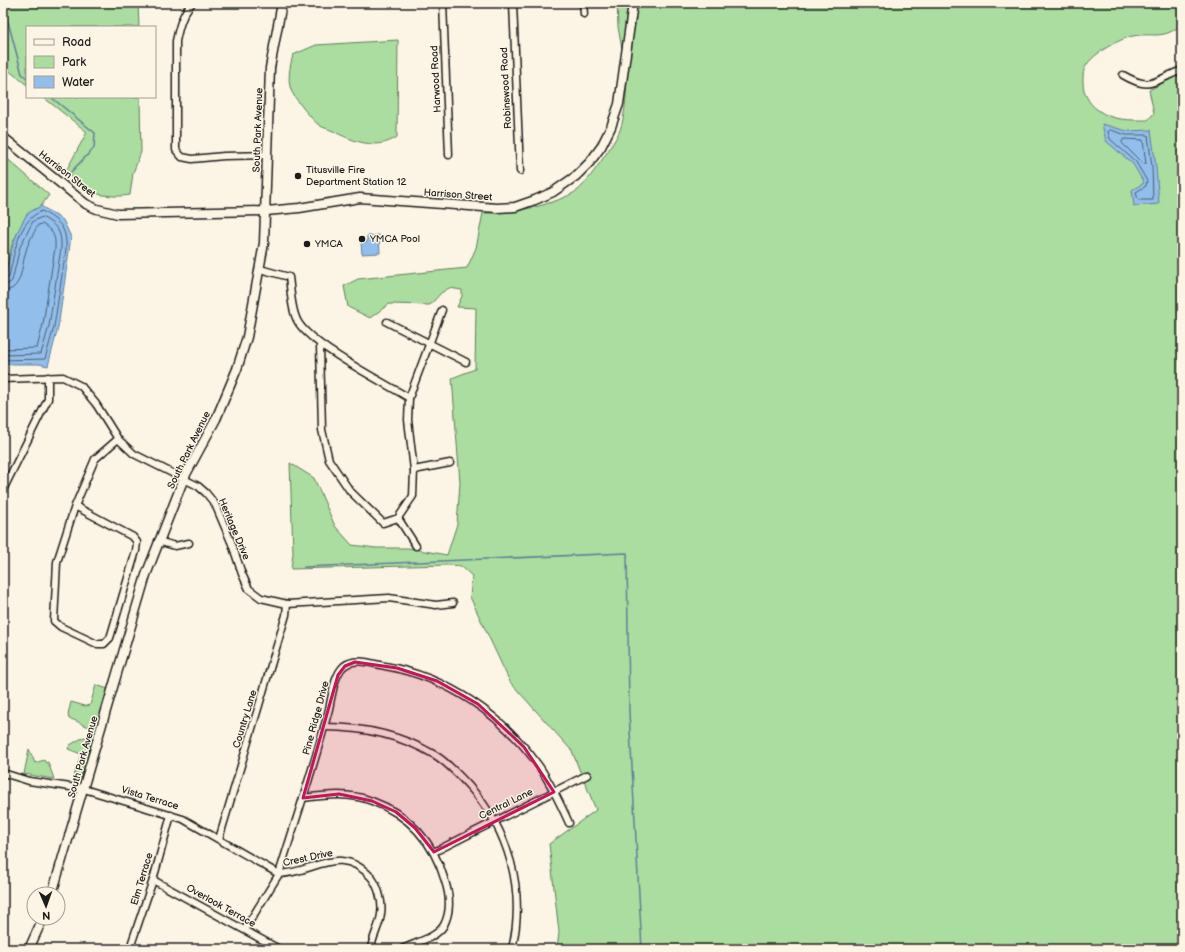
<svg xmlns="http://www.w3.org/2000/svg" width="1185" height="952" font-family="'Balsamiq Sans',sans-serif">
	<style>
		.green { fill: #aadd9f; stroke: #637c5e }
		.water { fill: #92beeb; stroke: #637d98 }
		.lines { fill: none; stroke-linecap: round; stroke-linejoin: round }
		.shore { stroke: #4b5d6f; stroke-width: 1 }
		.stream { stroke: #637d98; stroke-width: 1.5 }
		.minor-casing { stroke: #1c1c1c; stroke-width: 9 }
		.tertiary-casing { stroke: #1c1c1c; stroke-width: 11 }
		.minor { stroke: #fcf5e5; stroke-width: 6 }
		.tertiary { stroke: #fcf5e5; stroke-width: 8 }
		.marked { fill: #c2185b; fill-opacity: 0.2; stroke: #c2185b; stroke-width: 3; stroke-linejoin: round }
		.poi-dot { fill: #1c1c1c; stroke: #fcf5e5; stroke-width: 1.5 }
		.labels { text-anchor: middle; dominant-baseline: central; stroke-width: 3; stroke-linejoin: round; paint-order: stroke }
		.street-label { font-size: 10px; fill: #1c1c1c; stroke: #fcf5e5 }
		.poi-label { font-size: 10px; fill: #1c1c1c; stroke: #fcf5e5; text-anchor: start }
	</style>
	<rect width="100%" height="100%" fill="#fcf5e5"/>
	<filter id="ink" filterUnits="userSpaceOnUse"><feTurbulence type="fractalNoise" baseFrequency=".025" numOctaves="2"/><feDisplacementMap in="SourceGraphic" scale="8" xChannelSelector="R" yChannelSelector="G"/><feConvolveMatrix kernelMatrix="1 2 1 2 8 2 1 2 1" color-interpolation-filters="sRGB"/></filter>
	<g filter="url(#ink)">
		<!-- green -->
		<g class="green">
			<path d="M3,3H138L139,27H27V85L3,66Z"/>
			<path d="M617,3H630L623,55L618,27Z"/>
			<path d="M636,3H1182V24C1162,41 1155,32 1133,36C1119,39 1089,55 1084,70C1083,73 1083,78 1083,82C1083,93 1089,104 1098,110C1112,121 1131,120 1148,120L1154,113L1149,90L1182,73V949H557L559,932L549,844L596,810L584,780L591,776L588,770L581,774L572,751L510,682L470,597L472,576L461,566L448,565L291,569L293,553L290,463L314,478L335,526L352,545L376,548H408L447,555L457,524L460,483L452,378L475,369L476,308L457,307L462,296V290L449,288L441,293L430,305L389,304L370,318L348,307L344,286L358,279L467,268L476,248L483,213C510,214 556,205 578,190C587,183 616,141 620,130C625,117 628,86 626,73Z"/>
			<path d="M398,40L397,137C377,151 352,141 333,131C329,129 323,128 319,125C312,120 297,101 293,94C286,83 290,66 293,55L316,45Z"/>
			<path d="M43,97H140L141,152L133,173L130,195C113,198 89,195 75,183C71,179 69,173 67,169L87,132Z"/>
			<path d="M3,155L49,195L41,206L27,214L12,244L3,283Z"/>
			<path d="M96,685L108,689L98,722C87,733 81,720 69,719L68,714L71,702L85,706L90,705Z"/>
			<path d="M84,737L91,739L92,747L79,781L74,776L81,754L68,749L70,745Z"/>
			<path d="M29,749L35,763L44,760L46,763L48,762L54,779L24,774Z"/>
		</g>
		<!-- water -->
		<g class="water">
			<path d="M1102,124L1127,131L1151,130L1156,167L1159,204L1134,206L1132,190L1144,183L1133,164L1106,141Z"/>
			<path d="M41,206L63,220L71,237L58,328L48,366L39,364H3C3,316 0,258 26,216C29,211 37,209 41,206Z"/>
			<path d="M379,235L380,253L362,254L361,243L367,242V236Z"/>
		</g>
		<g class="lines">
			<!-- shore -->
			<g class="shore">
				<path d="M1111,130L1126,135H1148L1152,167L1153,200H1138L1136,192L1146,186L1147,181L1136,162L1110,139L1108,132Z"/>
				<path d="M1124,139L1143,140L1146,164H1143L1122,143Z"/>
				<path d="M3,280L9,277C14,255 18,220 42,211C59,221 67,227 66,249L54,327L45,359L3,360"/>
				<path d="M3,285L8,284L12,281L20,247L33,221L42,217C56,225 62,230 61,248L49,326L41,354L3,355"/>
				<path d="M3,291C23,291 21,266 26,251C28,242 34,233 38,225L42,224C52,230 56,235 55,248L43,324L37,348L3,349"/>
			</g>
			<!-- stream -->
			<g class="stream">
				<path d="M3,3L22,74L27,78"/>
				<path d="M51,97L95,133L94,148L71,172"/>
				<path d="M304,567L627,553L629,712L642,949"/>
			</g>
			<!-- minor casing -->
			<g class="minor-casing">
				<g id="minor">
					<path d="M192,3C182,14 179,27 176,41V150L182,157L192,159L224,156L267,155"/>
					<path d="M443,3L449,155"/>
					<path d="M513,3L520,171"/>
					<path d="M583,3L584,14"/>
					<path d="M1123,75C1152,92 1154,80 1182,70"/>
					<path d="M260,269L289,277C291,291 291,310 298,322C312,346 383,382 409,398L408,420L414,470L413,496L398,518L383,523L350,491L329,460L322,430L320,345"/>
					<path d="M387,322L466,362"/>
					<path d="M3,379L63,377L81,386L96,404L118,439L134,454L198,486L206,493L215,504L232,544L242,574L249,589L261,598L287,604L389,598L436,605L453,603"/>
					<path d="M409,398L442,310"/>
					<path d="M414,470L450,463"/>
					<path d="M3,490L48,399V377"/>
					<path d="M75,506L133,537L137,542L136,551L110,638L104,644H97L61,627L54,621L57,562L75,506L95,459L118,439"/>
					<path d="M398,518L416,546"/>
					<path d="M158,541L175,546L189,543"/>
					<path d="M324,727C364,727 401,735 435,755C448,763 459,775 469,786C509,830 526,890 512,949"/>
					<path d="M3,773L29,781L84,789L183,819L279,874C296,819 315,764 329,709C332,696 334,675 344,666C355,657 373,664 385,666C447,677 503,715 539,766C551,784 560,803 569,823"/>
					<path d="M303,798C327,795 349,792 372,801C410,815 434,843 445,881C450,896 451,911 444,925C437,938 414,943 402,949"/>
					<path d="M219,839L286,615L287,604"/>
					<path d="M434,852L587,775"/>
					<path d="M153,880L279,949"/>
					<path d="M245,929L279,874C314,873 340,843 371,877C378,885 383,902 381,914C380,926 372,937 371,949"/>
					<path d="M133,949L132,942L153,880L171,815"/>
				</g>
			</g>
			<!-- tertiary casing -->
			<g class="tertiary-casing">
				<g id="tertiary">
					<path d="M3,137L86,204L97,209L118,214L266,211L299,208L360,198L497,208L515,207L535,200L553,192L576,176L590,162L601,147L611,127L619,104L633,3"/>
					<path d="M52,894L146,575L184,478L216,419L237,369L247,337L264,243L270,68L282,3"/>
					<path d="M29,949L43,918"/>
				</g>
			</g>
			<!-- minor -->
			<use href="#minor" class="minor"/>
			<!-- tertiary -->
			<use href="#tertiary" class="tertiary"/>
		</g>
	</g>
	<!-- marked area -->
	<path class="marked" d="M355,662L397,668L437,681L478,704L524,747L554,792L434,852L415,828L396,812L372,801L339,794L303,798L338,675L345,666Z"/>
	<!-- markers -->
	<g class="poi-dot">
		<circle cx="298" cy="176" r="4"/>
		<circle cx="362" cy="239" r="4"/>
		<circle cx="307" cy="244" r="4"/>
	</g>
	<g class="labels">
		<!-- street labels -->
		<g class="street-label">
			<text transform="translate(436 79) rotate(-93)">Harwood Road</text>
			<text transform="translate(506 88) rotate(-93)">Robinswood Road</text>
			<text transform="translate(258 130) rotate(-88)">South Park Avenue</text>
			<text transform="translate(67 174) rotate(38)">Harrison Street</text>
			<text transform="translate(458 195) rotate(4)">Harrison Street</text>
			<text transform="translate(189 450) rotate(-64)">South Park Avenue</text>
			<text transform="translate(234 529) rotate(67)">Heritage Drive</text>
			<text transform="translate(316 718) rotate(-75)">Pine Ridge Drive</text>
			<text transform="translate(245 719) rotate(-73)">Country Lane</text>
			<text transform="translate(83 757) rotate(-74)">South Park Avenue</text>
			<text transform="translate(150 798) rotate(17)">Vista Terrace</text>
			<text transform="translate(506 804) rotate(-26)">Central Lane</text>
			<text transform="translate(308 858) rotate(-12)">Crest Drive</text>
			<text transform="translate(142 879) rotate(-73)">Elm Terrace</text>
			<text transform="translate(221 906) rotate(29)">Overlook Terrace</text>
		</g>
		<!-- poi labels -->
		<g class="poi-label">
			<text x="306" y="170">Titusville Fire<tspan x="306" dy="12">Department Station 12</tspan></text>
			<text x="370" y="239">YMCA Pool</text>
			<text x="315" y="244">YMCA</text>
		</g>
	</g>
	<!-- margin -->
	<rect width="1185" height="952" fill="none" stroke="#fcf5e5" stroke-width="16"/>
	<rect x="8" y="8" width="1169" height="936" fill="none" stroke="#1c1c1c" stroke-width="1.5" filter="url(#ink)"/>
	<!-- legend -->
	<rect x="26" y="26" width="130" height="72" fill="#fcf5e5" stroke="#a29e95"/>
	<rect x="34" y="39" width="20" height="6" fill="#fcf5e5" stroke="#a29e95"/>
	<text x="62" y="46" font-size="12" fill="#1c1c1c">Road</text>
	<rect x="34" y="56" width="20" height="12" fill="#aadd9f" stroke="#a29e95"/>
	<text x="62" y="66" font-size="12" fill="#1c1c1c">Park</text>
	<rect x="34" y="76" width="20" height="12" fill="#92beeb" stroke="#a29e95"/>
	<text x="62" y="86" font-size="12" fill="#1c1c1c">Water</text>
	<!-- north arrow -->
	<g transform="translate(46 906) rotate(178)"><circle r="19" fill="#fcf5e5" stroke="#a29e95"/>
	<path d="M0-3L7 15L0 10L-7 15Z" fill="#1c1c1c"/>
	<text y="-6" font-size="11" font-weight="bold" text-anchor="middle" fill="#1c1c1c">N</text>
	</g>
</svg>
